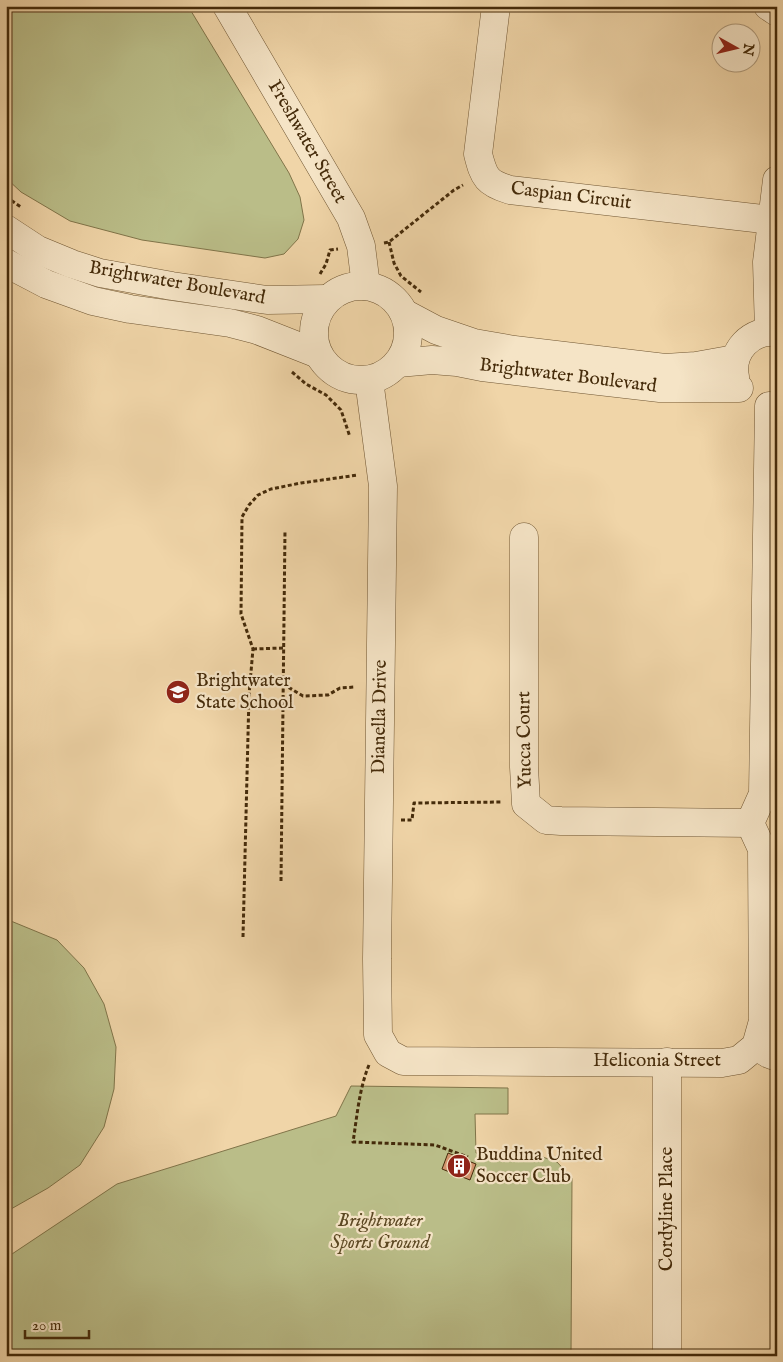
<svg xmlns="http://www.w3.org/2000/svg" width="783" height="1362" font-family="'IM FELL English',serif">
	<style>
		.green { fill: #babd88; stroke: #807449 }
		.building { fill: #d3936c; stroke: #452b0a }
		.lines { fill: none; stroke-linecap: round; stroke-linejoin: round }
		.minor-casing { stroke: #705632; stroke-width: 29 }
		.path { stroke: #452b0a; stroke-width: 3; stroke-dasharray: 4 2.5; stroke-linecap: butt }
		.minor { stroke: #f5e4c6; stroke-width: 28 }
		.labels { text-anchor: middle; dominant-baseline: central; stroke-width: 4.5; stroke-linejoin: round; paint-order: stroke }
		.street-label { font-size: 19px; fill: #452b0a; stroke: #f5e4c6 }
		.poi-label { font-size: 19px; fill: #452b0a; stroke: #f5e4c6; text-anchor: start }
		.park-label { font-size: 19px; font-style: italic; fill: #5c4823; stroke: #f5e4c6 }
	</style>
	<rect width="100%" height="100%" fill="#f0d5a8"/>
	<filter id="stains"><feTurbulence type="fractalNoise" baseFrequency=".004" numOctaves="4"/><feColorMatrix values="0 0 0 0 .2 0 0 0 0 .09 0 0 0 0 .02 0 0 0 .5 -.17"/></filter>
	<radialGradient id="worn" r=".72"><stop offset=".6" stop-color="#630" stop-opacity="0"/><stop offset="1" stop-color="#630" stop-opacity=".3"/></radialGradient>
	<!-- green -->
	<g class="green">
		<path d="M6,6H188L289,173L300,197L304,220L298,239L284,254L265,258L142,240L70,221L21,192L6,178Z"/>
		<path d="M6,919L57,940L84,968L104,1004L116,1047L114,1089L104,1127L80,1165L48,1188L11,1209L6,1210Z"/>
		<path d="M351,1086L508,1088V1114H475L476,1153L534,1154L557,1162L572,1178L571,1356H6V1258L117,1184L336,1116Z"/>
	</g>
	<!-- building -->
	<path class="building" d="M448,1153L476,1164L470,1180L442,1169Z"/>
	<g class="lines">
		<!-- minor casing -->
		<g class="minor-casing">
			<g id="minor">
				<path d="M227,6L351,218L361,246L366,286"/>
				<path d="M496,6L478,154C484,178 487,183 510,190L771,220"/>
				<path d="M768,6L777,12"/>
				<path d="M6,229L38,250L72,264L100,273L172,286L267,300L327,299"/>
				<path d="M6,263L46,284L93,301L130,309L230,323L257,330L318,354"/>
				<circle cx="361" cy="333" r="47"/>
				<path d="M404,313L436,330L474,343L514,350L665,368L696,366L735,359"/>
				<path d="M769,331L767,262L777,180"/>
				<path d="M398,363L432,360L457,362L482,367L582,379L660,388H739"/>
				<path d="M735,377C730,351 751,329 777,332"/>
				<path d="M369,380L383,486L377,959L378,1035L388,1053L403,1061L722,1063L739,1060L756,1046L763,1021L762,849L750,823L763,794L769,406"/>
				<path d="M524,537V767L526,804L546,820L561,821L750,823"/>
				<path d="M756,1046L769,1054L777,1057"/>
				<path d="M667,1356V1062"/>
			</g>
		</g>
		<!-- path -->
		<g class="path">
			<path d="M6,197L21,207"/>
			<path d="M389,242L394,263L401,276L421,292"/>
			<path d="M384,243L389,242L454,190L463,185"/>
			<path d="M320,274L326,264L330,250L338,249"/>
			<path d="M292,372L306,384L326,395L341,410L350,437"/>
			<path d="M253,649L284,648"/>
			<path d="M283,684L303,696L328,695L340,688L355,687"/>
			<path d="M401,820H412L414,803L502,802"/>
			<path d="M281,881L285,530"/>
			<path d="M243,937L249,695L253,649L241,614L242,517L249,505L258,495L271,489L301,483L358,475"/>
			<path d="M369,1065C359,1089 357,1117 353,1142L435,1145L468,1157"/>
		</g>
		<!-- minor -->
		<use href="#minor" class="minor"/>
	</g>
	<!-- icons -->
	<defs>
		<g id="school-disc" transform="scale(1.25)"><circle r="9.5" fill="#8f2418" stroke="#f5e4c6"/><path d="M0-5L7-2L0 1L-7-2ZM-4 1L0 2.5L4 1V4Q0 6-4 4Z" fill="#fff"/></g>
		<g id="building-disc" transform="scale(1.25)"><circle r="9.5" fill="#8f2418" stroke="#f5e4c6"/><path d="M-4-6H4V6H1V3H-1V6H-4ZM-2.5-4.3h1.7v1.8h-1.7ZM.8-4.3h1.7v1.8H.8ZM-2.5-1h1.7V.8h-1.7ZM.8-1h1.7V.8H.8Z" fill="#fff"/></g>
	</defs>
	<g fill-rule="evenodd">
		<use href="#school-disc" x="178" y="692"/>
		<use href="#building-disc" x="459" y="1166"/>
	</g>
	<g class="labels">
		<!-- street labels -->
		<g class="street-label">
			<text transform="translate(307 142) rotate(60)">Freshwater Street</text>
			<text transform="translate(571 196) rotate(7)">Caspian Circuit</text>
			<text transform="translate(177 283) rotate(10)">Brightwater Boulevard</text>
			<text transform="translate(568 376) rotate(7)">Brightwater Boulevard</text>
			<text transform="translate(380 717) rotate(-89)">Dianella Drive</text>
			<text transform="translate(525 740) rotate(-91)">Yucca Court</text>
			<text x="657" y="1061">Heliconia Street</text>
			<text transform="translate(667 1209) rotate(-90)">Cordyline Place</text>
		</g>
		<!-- poi labels -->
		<g class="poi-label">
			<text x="196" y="681">Brightwater<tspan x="196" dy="22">State School</tspan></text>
			<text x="476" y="1155">Buddina United<tspan x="476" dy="22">Soccer Club</tspan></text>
		</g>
		<!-- park labels -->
		<g class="park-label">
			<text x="380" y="1221">Brightwater<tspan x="380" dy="22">Sports Ground</tspan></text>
		</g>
	</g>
	<!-- margin -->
	<rect width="783" height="1362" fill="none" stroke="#f0d5a8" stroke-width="25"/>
	<rect x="8" y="8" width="768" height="1347" fill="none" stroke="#452b0a" stroke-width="2.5"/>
	<rect x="12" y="12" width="758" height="1337" fill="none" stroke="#452b0a"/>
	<!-- north arrow -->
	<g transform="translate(736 48) rotate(98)"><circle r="24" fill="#f5e4c6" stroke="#af9a7b"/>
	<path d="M0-4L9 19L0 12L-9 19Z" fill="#8f2418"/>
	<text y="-8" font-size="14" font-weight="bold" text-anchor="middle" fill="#452b0a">N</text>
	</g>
	<!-- scale -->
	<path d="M25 1330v8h64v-8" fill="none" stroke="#452b0a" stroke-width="2.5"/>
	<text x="32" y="1330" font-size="15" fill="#452b0a" stroke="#f5e4c6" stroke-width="4" paint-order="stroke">20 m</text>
	<rect width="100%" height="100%" filter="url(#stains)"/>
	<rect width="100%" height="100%" fill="url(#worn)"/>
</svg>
